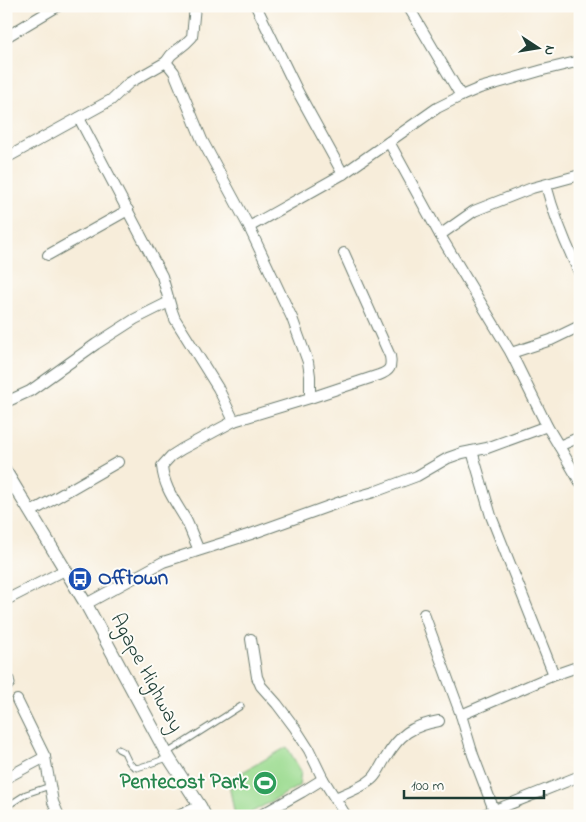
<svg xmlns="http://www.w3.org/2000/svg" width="586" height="822" font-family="'Indie Flower',sans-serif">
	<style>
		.green { fill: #9cdb91; stroke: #5e8c62 }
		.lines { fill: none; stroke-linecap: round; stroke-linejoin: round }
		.service-casing { stroke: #6b7b6e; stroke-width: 7 }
		.minor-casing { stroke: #6b7b6e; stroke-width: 12 }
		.tertiary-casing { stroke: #6b7b6e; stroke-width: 14 }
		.service { stroke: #fff; stroke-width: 5 }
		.minor { stroke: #fff; stroke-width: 10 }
		.tertiary { stroke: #fff; stroke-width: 12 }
		.labels { text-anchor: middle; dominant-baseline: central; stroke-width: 4; stroke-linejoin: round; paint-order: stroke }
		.transit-label { font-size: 21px; font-weight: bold; fill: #164399; stroke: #fdfcf7; text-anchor: start }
		.street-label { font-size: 21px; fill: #1f3d34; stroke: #fdfcf7 }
		.leisure-label { font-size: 21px; font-weight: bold; fill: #27864d; stroke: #fdfcf7; text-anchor: end }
	</style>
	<rect width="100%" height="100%" fill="#fdfcf7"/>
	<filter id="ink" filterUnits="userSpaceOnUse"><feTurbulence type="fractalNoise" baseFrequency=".02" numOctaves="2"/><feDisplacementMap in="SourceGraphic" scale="10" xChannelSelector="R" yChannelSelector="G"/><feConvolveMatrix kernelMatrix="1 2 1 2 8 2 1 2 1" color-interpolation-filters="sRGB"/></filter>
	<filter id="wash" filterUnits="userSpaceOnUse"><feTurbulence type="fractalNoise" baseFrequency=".0096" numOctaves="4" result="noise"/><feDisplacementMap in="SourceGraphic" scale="20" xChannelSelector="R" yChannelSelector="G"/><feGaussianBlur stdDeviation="1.12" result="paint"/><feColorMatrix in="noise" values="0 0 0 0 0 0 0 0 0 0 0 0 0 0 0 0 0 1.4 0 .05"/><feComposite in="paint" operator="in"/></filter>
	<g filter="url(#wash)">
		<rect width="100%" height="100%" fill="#f7edda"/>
		<!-- green -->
		<path class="green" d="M287,747L301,771L299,786L245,816H235L230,790V779Z"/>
	</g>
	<g filter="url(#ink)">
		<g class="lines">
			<!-- service casing -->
			<g class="service-casing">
				<g id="service">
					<path d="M6,494L17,490"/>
					<path d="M6,668L11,679L12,684L6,691"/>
					<path d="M118,749L124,752C127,758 129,766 137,768L168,758"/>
					<path d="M167,753L241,706"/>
					<path d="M6,807L26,794L50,786"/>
				</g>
			</g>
			<!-- minor casing -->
			<g class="minor-casing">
				<g id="minor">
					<path d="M256,6L298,92L343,174"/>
					<path d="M408,6L461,96"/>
					<path d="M6,37L58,6"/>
					<path d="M166,62L171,55L186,43L192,37L195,6"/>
					<path d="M79,118L162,276L172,311L175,319L218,388L234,421"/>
					<path d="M389,142L440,235L511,353L547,426L559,446L580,482"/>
					<path d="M6,158L111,100L129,83L166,62L174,72L202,140L249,227L292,318L308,362L310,376V398"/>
					<path d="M546,185C554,216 566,245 580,274"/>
					<path d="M249,227L343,174L437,108L461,96L480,88L543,70L580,61"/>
					<path d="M440,235L474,211L532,188L580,175"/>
					<path d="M48,255L128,210"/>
					<path d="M511,353L551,340L580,326"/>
					<path d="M6,402L30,391L96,344L135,319L169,302"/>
					<path d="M559,446L580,437"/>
					<path d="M472,451L491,516L554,675"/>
					<path d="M31,512L118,462"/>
					<path d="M199,550C194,540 191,530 186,520C175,501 164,488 162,466L171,456L182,449L234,421L310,398L379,375C390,371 392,367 390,356L344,253"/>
					<path d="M6,600L65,570"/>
					<path d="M86,604L163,562L251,534L346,500L374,492L417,476L448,458L462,453L487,448L547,426"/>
					<path d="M424,614L461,715L473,755L494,810"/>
					<path d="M251,639L257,677L261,686L277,704L295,728L309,750L323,779L346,816"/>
					<path d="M17,700L45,757L53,802L59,816"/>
					<path d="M461,715L554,675L580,666"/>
					<path d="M6,778L45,757"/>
					<path d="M335,798C346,793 364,787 373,778C378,773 381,765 385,759C400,734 411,726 439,721"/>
					<path d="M178,816L200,806"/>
					<path d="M259,816L302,792L323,779"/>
					<path d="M480,816L580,776"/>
				</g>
			</g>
			<!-- tertiary casing -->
			<g class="tertiary-casing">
				<path id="tertiary" d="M6,472L86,604L169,758L200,806L205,816"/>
			</g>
			<!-- service -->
			<use href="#service" class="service"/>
			<!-- minor -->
			<use href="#minor" class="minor"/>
			<!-- tertiary -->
			<use href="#tertiary" class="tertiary"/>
		</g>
	</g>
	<!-- icons -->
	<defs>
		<g id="bus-disc" transform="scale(1.25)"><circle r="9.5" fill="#1a4fb4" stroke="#fdfcf7"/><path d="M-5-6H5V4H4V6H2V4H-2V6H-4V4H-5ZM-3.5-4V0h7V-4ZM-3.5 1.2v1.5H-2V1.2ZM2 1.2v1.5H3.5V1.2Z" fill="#fff"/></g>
		<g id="stadium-disc" transform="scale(1.25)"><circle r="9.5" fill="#2e9e5b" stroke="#fdfcf7"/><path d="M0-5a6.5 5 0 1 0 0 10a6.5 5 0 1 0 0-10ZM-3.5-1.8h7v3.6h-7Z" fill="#fff"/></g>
	</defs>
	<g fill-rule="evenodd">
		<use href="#bus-disc" x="80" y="579"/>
		<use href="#stadium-disc" x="265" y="783"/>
	</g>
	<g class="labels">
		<!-- transit labels -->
		<g class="transit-label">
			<text x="98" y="579">Offtown</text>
		</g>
		<!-- street labels -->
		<g class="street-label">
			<text transform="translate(146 673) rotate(62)">Agape Highway</text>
		</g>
		<!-- leisure labels -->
		<g class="leisure-label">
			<text x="248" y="783">Pentecost Park</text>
		</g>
	</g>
	<!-- margin -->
	<rect width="586" height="822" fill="none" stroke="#fdfcf7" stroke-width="25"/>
	<!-- north arrow -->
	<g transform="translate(538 48) rotate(102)" stroke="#fdfcf7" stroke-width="4" paint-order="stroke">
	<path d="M0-4L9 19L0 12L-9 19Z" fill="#1f3d34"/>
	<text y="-8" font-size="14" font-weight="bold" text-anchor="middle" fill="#1f3d34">N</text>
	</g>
	<!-- scale -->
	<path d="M404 790v8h140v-8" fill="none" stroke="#1f3d34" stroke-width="2.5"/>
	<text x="411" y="790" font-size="15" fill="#1f3d34" stroke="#fdfcf7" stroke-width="4" paint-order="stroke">100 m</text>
</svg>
